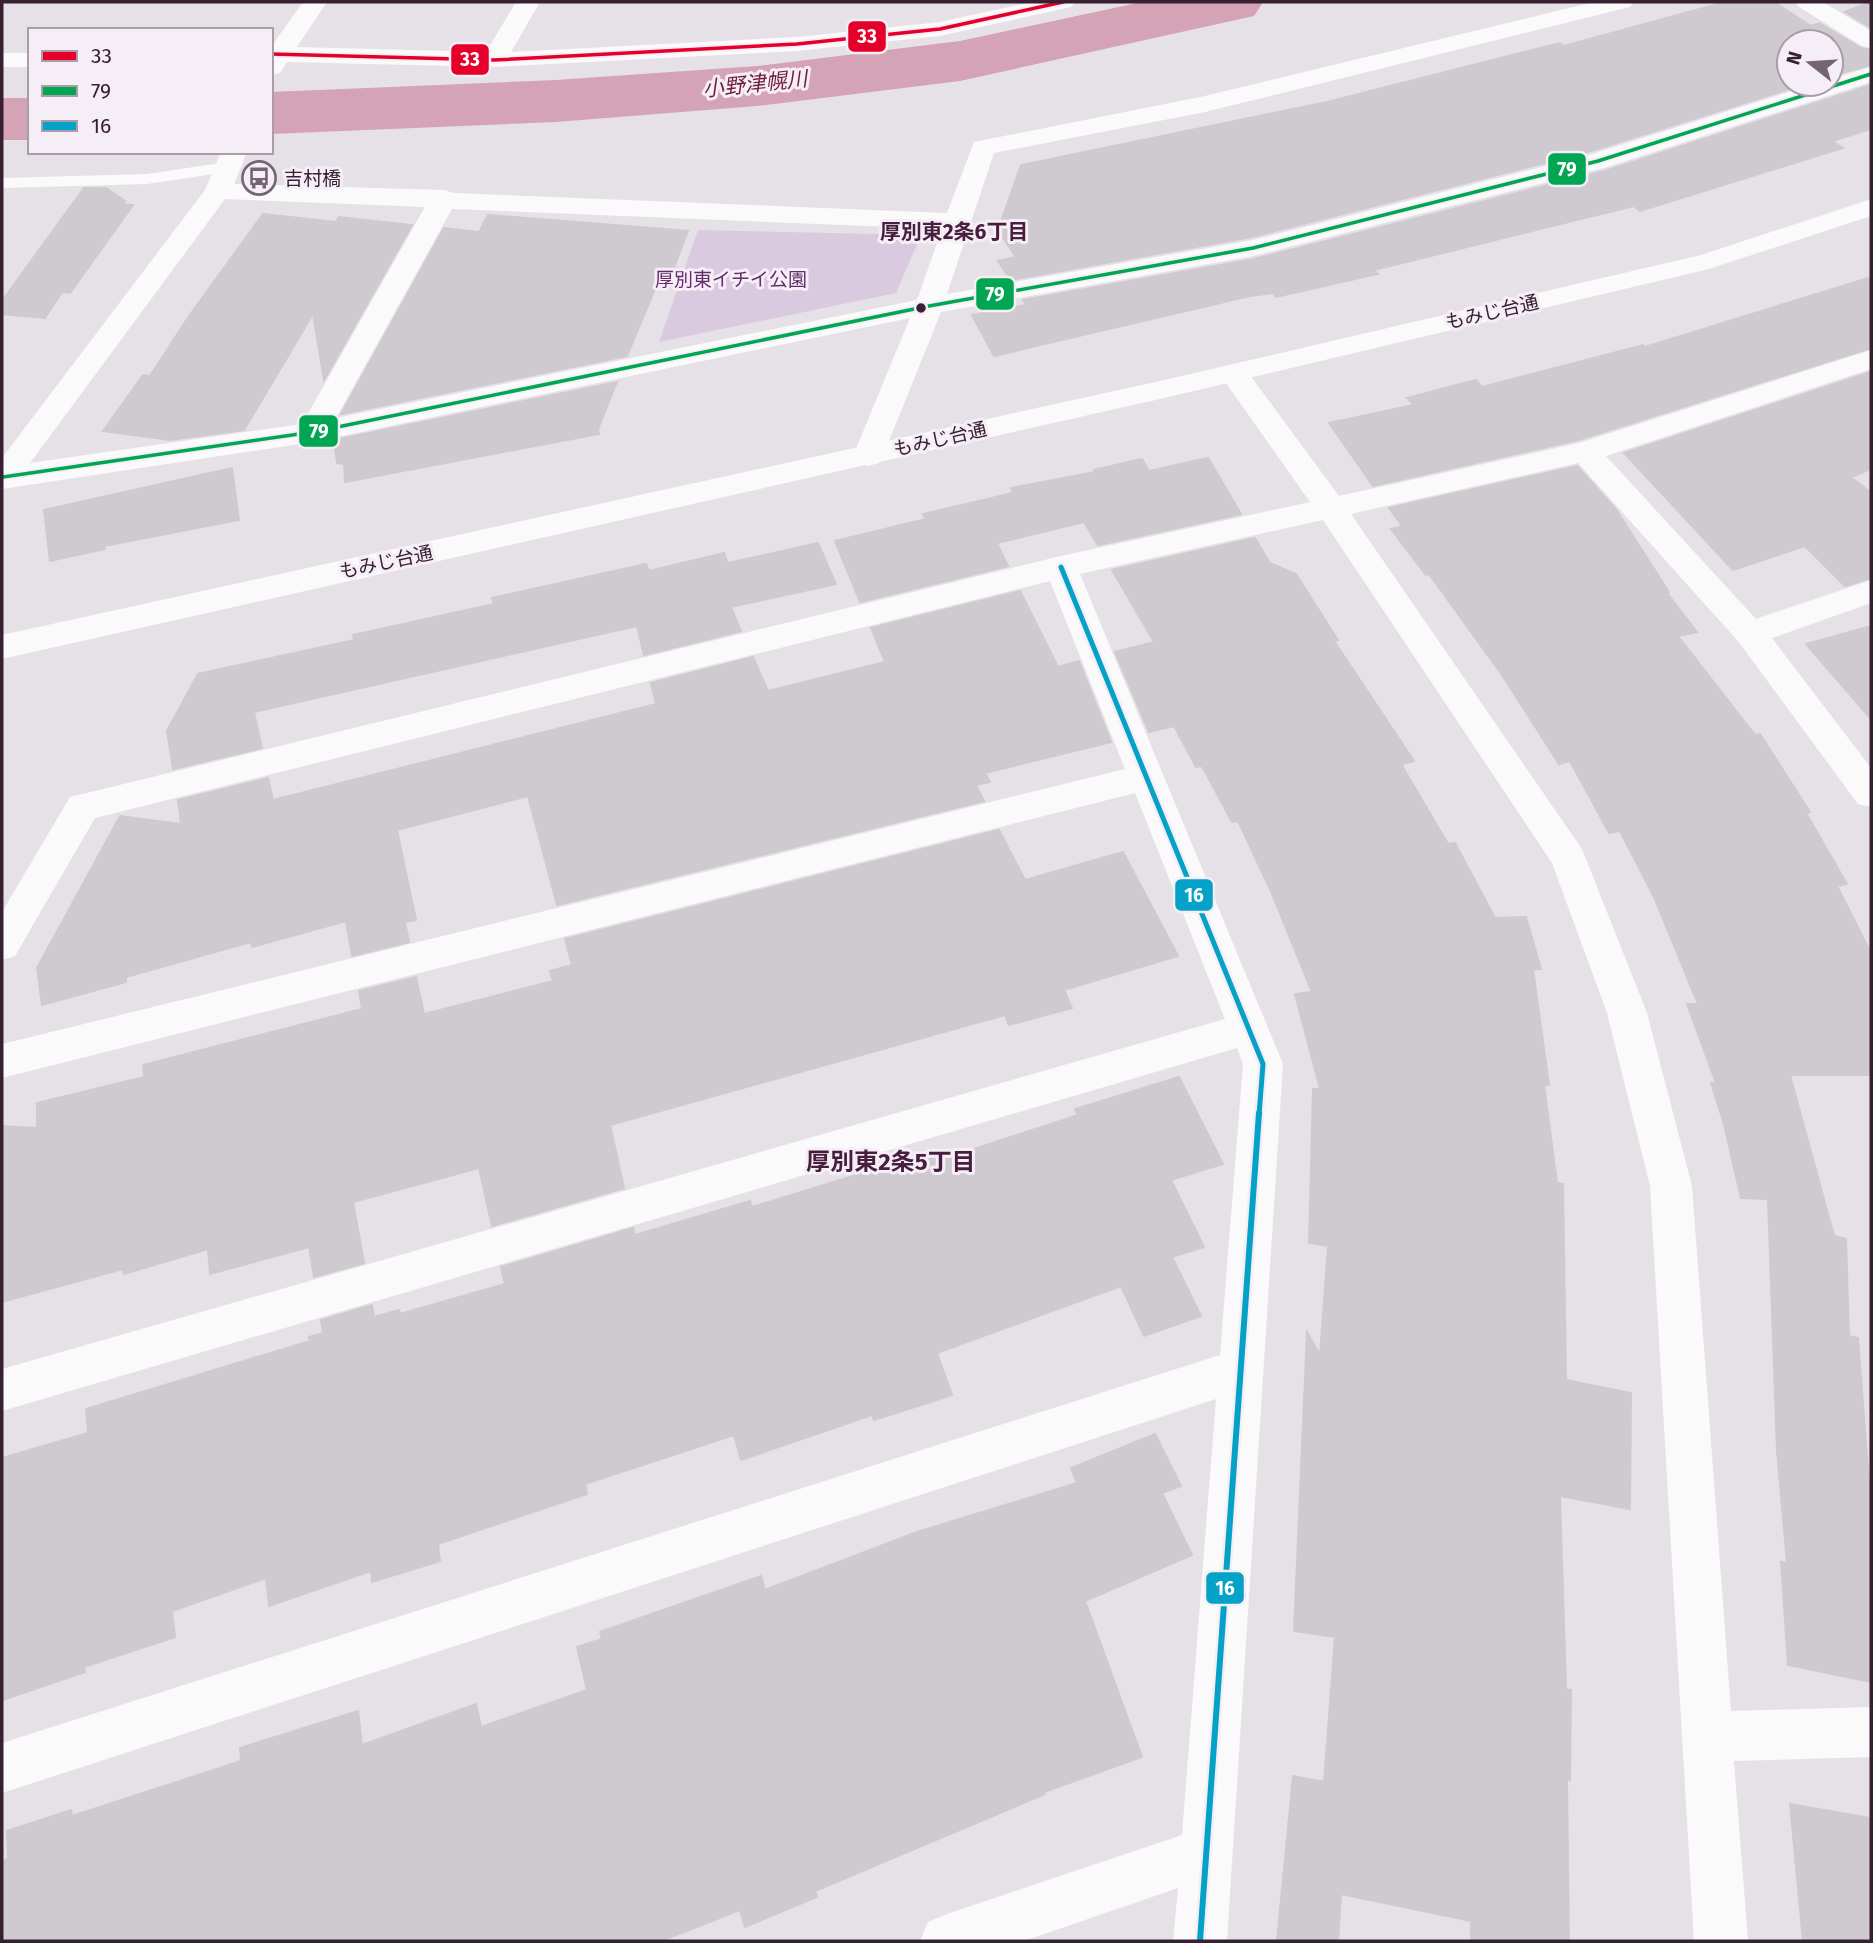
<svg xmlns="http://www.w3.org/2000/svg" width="1873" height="1943" font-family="'Fira Sans','Noto Sans JP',sans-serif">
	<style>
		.green { fill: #dacadf }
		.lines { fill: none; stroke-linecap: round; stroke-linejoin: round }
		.river { fill: #d4a3b6; fill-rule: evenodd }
		.building { fill: #cfcacf; stroke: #cfcacf; stroke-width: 2 }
		.service { fill: #fbfafb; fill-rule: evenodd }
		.minor { fill: #fbfafb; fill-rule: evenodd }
		.tertiary { fill: #fbfafb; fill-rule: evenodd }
		.bus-1-casing { stroke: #f6eef6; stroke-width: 7 }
		.bus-2-casing { stroke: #f6eef6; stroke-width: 7 }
		.bus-3-far1-casing { stroke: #f6eef6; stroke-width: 10 }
		.bus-3-casing { stroke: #f6eef6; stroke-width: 11 }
		.bus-1 { stroke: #e4002b; stroke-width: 3.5 }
		.bus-2 { stroke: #00a651; stroke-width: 3.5 }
		.bus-3-far1 { stroke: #03a2c6; stroke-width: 5 }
		.bus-3 { stroke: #03a2c6; stroke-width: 6 }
		.bus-dot { fill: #382033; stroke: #f6eef6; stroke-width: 2.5 }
		.labels { text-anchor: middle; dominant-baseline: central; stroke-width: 6; stroke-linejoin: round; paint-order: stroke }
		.far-poi-label { font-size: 19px; fill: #382033; stroke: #f6eef6; text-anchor: start }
		.far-park-label { font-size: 19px; fill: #642d6c; stroke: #f6eef6 }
		.far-street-label { font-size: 19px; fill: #382033; stroke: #f6eef6 }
		.far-water-label { font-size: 21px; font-style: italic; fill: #701e3b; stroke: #f6eef6 }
		.far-neighbourhood-label { font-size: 21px; font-weight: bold; fill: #481e3e; stroke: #f6eef6 }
		.neighbourhood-label { font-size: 24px; font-weight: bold; fill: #481e3e; stroke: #f6eef6 }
		.line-badge { stroke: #f6eef6; stroke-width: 2.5 }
		.badge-label { font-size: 19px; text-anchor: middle; font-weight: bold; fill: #fff }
	</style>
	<rect width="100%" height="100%" fill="#e6e1e6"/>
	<!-- green -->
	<path class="green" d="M698,230L921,235L896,293L659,342Z"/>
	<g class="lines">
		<!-- river -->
		<g class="river">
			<path d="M1142,2H1263L1254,16L960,81L757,106L556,122L271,134V92L556,80L757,66L960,41Z"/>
			<rect x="2" y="98" width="28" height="42"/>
		</g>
	</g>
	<!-- building -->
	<g class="building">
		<path d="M1725,2H1774L1811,26L1819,23L1861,48L1871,50V65L1831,76V42H1789V84H1805L1588,152L1252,237L1010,280L998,261L1016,257L998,230L1021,165L1327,102L1560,43L1564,46Z"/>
		<path d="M1870,2L1871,28L1845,12Z"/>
		<path d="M1871,85V129L1832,141L1843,148L1640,211L1634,206L1374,270L1378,274L1276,297L1273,293L1250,296L994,356L972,315L1026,305L1023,300L1254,259L1608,170Z"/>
		<path d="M84,188H106L125,201L123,204L133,205L70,293L62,292L45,318L2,314V301Z"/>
		<path d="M263,214L336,222L339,217L412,225L324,380L313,314L244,430L170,440L103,431L143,375L150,376L189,316Z"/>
		<path d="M488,215L688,231L670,278L660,277L627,356L341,414L444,228L479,232Z"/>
		<path d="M1871,277V348L1578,440L1373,486L1329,423L1414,405L1407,398L1476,380L1482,387L1643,345L1645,347Z"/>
		<path d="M1871,372V469L1851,477L1871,493V578L1845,586L1805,546L1733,570L1624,453Z"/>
		<path d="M617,382L598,429L599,434L345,482L344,464L337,463L334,440Z"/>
		<path d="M1208,458L1241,514L1098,545L1084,522L997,543L1008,566L860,602L835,541L926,519L923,514L1013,493L1011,488L1095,472L1094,470L1142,459L1149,471Z"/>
		<path d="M1577,466L1615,508L1669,592L1667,593L1697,632L1678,636L1755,735L1760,734L1810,812L1806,813L1847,884L1837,886L1871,953V1075H1790L1834,1236L1846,1239L1849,1336L1858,1338L1871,1510V1682L1788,1665L1781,1562L1787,1563L1777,1451L1768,1199L1741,1198L1724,1124L1711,1083H1716L1687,1004H1698L1654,897L1620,831L1609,833L1570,761L1559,764L1502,675L1429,574L1426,575L1391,529L1402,526L1389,508Z"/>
		<path d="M232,468L239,520L104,546L105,549L50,561L44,510Z"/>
		<path d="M1255,538L1270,563L1296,574L1338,640L1334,641L1414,761L1401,764L1448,844L1455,843L1495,918L1526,917L1541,969H1533L1549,1085H1544L1557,1183L1563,1184L1566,1380L1631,1393L1630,1509L1560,1496L1566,1689L1571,1690L1570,1780L1567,1779L1569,1941H1471V1921L1341,1894L1338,1941H1277L1293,1776L1324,1782L1335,1637L1294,1631L1307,1332L1320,1355L1328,1246L1309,1243L1313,1089H1320L1295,994L1312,992L1270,889L1238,821L1232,822L1202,766L1196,767L1174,726L1149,732L1115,652L1154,642L1112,570Z"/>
		<path d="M818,543L836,584L731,607L741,631L644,655L637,626L254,712L262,748L173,769L167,731L198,674L354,640L353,635L494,604L492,598L646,564L649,571L724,553L728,563Z"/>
		<path d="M1020,591L1058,667L1079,661L1111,742L985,773L990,782L976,785L984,801L557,905L528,796L397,830L416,920L405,922L409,942L352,956L346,921L252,947L251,942L126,977V982L42,1005L37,968L120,816L181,824L178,800L268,778L273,800L656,704L651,683L753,657L768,691L885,662L871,628Z"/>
		<path d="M1871,626V719L1806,644Z"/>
		<path d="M999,830L1025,880L1123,852L1178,956L1064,990L1072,1008L1009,1025L1005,1015L610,1125L624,1188L492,1226L479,1168L353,1202L364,1263L314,1277L309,1247L210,1274L208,1249L124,1274L123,1269L2,1302V1126L37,1128V1103L144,1077L143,1065L362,1009L359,991L416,977L424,1014L553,981L550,971L572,965L565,939Z"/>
		<path d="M1179,1077L1223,1164L1171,1180L1204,1247L1172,1257L1201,1316L1144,1336L1121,1286L937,1353L952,1395L874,1420L872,1415L741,1460L734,1435L585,1484L587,1494L438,1544L440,1561L372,1582L371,1571L269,1606L266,1578L172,1611L175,1637L84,1667L85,1672L2,1700V1458L88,1433L86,1409L310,1341L309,1337L323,1333L321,1320L372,1305L374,1317L399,1310L400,1314L505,1284L501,1267L633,1228L635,1235L750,1201L752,1207L918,1156L920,1160L960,1149L962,1153L1078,1115L1075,1109Z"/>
		<path d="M1155,1434L1181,1486L1162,1493L1192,1555L1085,1601L1142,1757L1044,1792L1045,1794L815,1891L817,1897L745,1927L740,1910L661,1941H2V1861L8,1859L7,1831L71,1810L72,1816L241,1761L240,1748L358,1711L362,1745L476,1704L481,1727L587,1690L577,1647L602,1639L600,1632L761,1576L765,1590L917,1532L1077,1483L1071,1468Z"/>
		<path d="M1790,1804L1871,1818V1941H1803Z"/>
	</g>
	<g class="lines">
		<!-- service -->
		<path class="service" d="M228,162L234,163L237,167L234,171L147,184L2,188V178L147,174Z"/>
		<!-- minor -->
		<g class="minor">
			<path d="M303,2H327L297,47L486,52L516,2H540L511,52L797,37L940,22L1032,2H1075L1071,7L940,36L797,51L494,67L287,62L280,73L271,75V47Z"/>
			<path d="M1594,2H1634L1630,7L1205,112L994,153L947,294L1253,240L1589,155L1814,84H1831V79L1871,67V82L1607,167L1253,256L941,312L883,456L879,463L868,466L857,463L853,456L910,318L313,442L2,489V458L205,190L221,152H247L234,184L444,190L454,193L947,213L974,142L1205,96ZM225,199L425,207L302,424L30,463ZM452,209L942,229L917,300L336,418Z"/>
			<path d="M1795,2H1823L1871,31V48L1862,46L1799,7Z"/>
			<rect x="2" y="53" width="28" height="14"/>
			<path d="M1871,350V369L1606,456L1756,619L1871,580V603L1772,638L1871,768V807L1858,804L1738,641L1578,463L1351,514L1582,849L1647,1013L1692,1186L1731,1711L1871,1707V1757L1734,1761L1748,1941H1694L1650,1186L1607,1013L1552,863L1323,520L1080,574L1283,1064L1227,1941H1173L1178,1888L1024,1941H920L928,1922L947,1914L1182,1835L1216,1399L2,1793V1743L1220,1355L1243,1064L1237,1048L2,1411V1369L1225,1019L1135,793L2,1078V1044L1125,769L1050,581L95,818L15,956L2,960V912L70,797L1061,556L1310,502L1219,373L1224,367L1234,364L1244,367L1339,496L1579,443Z"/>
		</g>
		<!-- tertiary -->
		<path class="tertiary" d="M1871,199V216L1709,269L1160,399L2,659V635L1160,381L1701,255Z"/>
		<!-- bus-1 casing -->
		<g class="bus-1-casing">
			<path id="bus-1" d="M271,54L494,60L797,44L940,29L1063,2"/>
		</g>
		<!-- bus-2 casing -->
		<g class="bus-2-casing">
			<path id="bus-2" d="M3,477L313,432L929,306L1253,248L1598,161L1871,74"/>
		</g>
		<!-- bus-3-far1 casing -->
		<g class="bus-3-far1-casing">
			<path id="bus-3-far1" d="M1061,567L1263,1064L1259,1115"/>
		</g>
		<!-- bus-3 casing -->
		<g class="bus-3-casing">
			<path id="bus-3" d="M1200,1941L1259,1113"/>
		</g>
		<!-- bus-1 -->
		<use href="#bus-1" class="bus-1"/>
		<!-- bus-2 -->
		<use href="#bus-2" class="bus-2"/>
		<!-- bus-3-far1 -->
		<use href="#bus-3-far1" class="bus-3-far1"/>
		<!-- bus-3 -->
		<use href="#bus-3" class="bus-3"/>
	</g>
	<!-- icons -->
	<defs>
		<g id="bus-ring" transform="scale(1.75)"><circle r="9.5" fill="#f6eef6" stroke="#756472" stroke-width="1.5"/><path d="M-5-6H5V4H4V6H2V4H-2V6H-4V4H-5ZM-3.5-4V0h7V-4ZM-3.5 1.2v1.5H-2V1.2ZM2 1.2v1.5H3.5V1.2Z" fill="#756472"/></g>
	</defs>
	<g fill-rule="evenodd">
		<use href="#bus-ring" x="259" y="178"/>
	</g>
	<!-- markers -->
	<circle class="bus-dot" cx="921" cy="308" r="6"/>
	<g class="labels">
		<!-- far-poi labels -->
		<g class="far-poi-label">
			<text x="284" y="178">吉村橋</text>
		</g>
		<!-- far-park labels -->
		<g class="far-park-label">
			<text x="731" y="279">厚別東イチイ公園</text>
		</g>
		<!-- far-street labels -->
		<g class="far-street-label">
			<text transform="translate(1492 312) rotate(-13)">もみじ台通</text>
			<text transform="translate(940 439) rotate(-13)">もみじ台通</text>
			<text transform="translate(386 562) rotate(-12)">もみじ台通</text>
		</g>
		<!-- far-water labels -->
		<g class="far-water-label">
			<text transform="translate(755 84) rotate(-6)">小野津幌川</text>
		</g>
		<!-- far-neighbourhood labels -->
		<g class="far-neighbourhood-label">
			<text x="954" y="232">厚別東2条6丁目</text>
		</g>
		<!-- neighbourhood labels -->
		<g class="neighbourhood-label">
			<text x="891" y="1162">厚別東2条5丁目</text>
		</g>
	</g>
	<g class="line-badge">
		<rect x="847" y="20" width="40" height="33" rx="7" fill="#e4002b"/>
		<rect x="450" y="43" width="40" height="33" rx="7" fill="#e4002b"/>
		<rect x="1547" y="152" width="40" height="34" rx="7" fill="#00a651"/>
		<rect x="975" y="277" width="40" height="34" rx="7" fill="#00a651"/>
		<rect x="298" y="414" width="41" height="34" rx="7" fill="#00a651"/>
		<rect x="1174" y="878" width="40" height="34" rx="7" fill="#03a2c6"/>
		<rect x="1205" y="1571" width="40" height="34" rx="7" fill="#03a2c6"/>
	</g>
	<g class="badge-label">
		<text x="867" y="43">33</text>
		<text x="470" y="66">33</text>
		<text x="1567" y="176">79</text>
		<text x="995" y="301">79</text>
		<text x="319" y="438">79</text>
		<text x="1194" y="902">16</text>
		<text x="1225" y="1595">16</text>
	</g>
	<!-- border -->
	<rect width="1873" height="1943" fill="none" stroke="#382033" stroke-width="7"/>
	<!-- legend -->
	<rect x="28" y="28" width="245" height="126" fill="#f6eef6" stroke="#aa9ca8" stroke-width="2"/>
	<rect x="42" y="51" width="35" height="10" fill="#e4002b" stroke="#aa9ca8" stroke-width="2"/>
	<text x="91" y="63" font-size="21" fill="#382033">33</text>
	<rect x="42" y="86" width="35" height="10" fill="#00a651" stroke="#aa9ca8" stroke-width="2"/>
	<text x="91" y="98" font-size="21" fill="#382033">79</text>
	<rect x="42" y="121" width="35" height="10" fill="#03a2c6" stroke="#aa9ca8" stroke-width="2"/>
	<text x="91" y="133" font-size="21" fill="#382033">16</text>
	<!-- north arrow -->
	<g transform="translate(1810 63) rotate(287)"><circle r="33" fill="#f6eef6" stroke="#aa9ca8" stroke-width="2"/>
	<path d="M0-5L12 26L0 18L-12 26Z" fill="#756472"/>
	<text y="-10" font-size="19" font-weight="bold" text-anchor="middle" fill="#382033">N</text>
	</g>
</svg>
